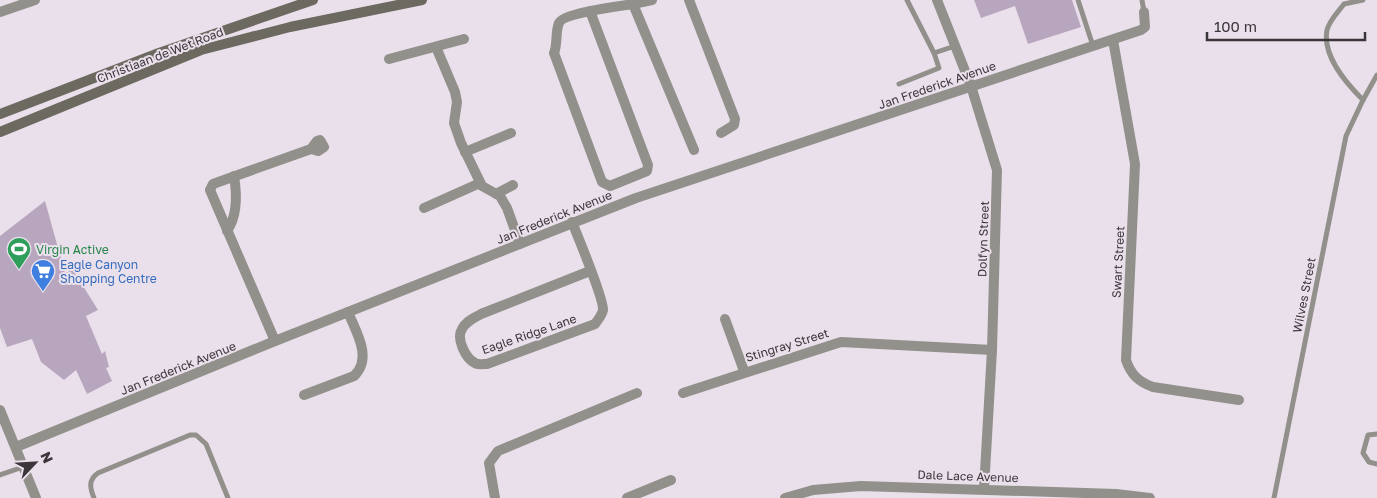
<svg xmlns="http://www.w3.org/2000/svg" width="1377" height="498" font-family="'Golos Text',sans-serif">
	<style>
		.building { fill: #b8a6bf }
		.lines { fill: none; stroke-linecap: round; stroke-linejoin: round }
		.lane { stroke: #92908b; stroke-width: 5 }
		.street { stroke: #92908b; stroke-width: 10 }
		.secondary { stroke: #6c6961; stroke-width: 10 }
		.labels { text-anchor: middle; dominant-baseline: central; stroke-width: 4; stroke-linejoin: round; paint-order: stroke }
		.street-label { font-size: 12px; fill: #393539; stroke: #eae0eb }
		.leisure-label { font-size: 12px; fill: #27864d; stroke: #eae0eb; text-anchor: start }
		.shop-label { font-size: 12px; fill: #366cbe; stroke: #eae0eb; text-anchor: start }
	</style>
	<rect width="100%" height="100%" fill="#eae0eb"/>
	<!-- building -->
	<g class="building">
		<path d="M974,0H1072L1081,27L1028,44L1015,6L981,18Z"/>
		<path d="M45,201L65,273L73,270L98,310L86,316L102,354L105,351L109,367L106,368L112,381L87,394L76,370L64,380L41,362L32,339L7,347L0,328V236Z"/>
	</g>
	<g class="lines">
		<!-- lane -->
		<g class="lane">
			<path d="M907,0L934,53L955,46"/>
			<path d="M1078,0L1093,46"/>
			<path d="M1142,0L1144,12"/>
			<path d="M899,84L939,68L934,53"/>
			<path d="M1363,100L1377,75"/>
			<path d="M204,358L207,368"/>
			<path d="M1377,434L1368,435L1363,453L1369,462L1377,464"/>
			<path d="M0,475L23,467"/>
			<path d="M94,498C90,488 88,480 98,473L190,435H196L206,444L228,498"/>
			<path d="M1274,498L1346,136L1363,100C1346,83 1322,56 1327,30C1329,21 1338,12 1344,4L1363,0"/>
		</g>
		<!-- street -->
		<g class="street">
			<path d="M652,0L633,4L694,150"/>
			<path d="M689,0L735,119L734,125L721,133"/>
			<path d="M937,0L971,86L997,170L992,350L984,489"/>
			<path d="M590,11L648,165L647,171L610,186L602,182L554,53C558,43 555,32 559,23C563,13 621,6 633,4"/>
			<path d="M0,12L35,0"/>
			<path d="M1113,40L1135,164L1126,360C1131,375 1139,382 1153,387L1239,400"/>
			<path d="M436,47L455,92L457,102L454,123L461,143L482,186L500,196L507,208L520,244"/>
			<path d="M389,59L464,39"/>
			<path d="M465,152L511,133"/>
			<path d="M496,194L513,185"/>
			<path d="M424,208L480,183"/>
			<path d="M572,222C578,237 604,299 603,310C602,315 598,320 595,324L487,364C484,364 478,365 475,363C465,358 456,338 462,329C466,321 474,318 481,314L590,271"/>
			<path d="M227,231C238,215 237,194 234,176"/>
			<path d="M725,319L744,371"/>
			<path d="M275,341L210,190L213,184L224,180L311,149L317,141L320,140L324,147L318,151L311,149"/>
			<path d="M683,393L841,342L992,350"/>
			<path d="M304,395L354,376C373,358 356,332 348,312"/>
			<path d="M0,410L36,498"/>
			<path d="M16,447L275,341L636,198L1141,30L1145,27L1144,12"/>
			<path d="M495,498L489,463L498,451L637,393"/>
			<path d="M627,498L671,480"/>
			<path d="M785,498L813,490L861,486L1116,494L1150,498"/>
		</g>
		<!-- secondary -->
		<g class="secondary">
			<path d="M0,114L159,53L313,0"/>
			<path d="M0,132L201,50L290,27L422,0"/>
		</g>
	</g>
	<!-- icons -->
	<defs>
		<g id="stadium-pin" transform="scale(1.25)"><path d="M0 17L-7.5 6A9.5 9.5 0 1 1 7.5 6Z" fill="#2e9e5b" stroke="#eae0eb"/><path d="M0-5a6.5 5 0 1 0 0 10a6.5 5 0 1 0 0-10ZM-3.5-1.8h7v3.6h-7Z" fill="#fff"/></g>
		<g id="supermarket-pin" transform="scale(1.25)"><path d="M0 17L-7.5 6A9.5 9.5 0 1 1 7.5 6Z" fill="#3f7fe0" stroke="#eae0eb"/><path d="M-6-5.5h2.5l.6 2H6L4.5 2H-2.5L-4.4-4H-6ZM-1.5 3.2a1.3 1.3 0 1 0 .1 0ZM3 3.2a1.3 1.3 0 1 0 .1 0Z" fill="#fff"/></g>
	</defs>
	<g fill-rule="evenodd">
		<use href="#stadium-pin" x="19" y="249"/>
		<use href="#supermarket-pin" x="43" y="271"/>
	</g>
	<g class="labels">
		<!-- street labels -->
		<g class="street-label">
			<text transform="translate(160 55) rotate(-21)">Christiaan de Wet Road</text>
			<text transform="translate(937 85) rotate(-19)">Jan Frederick Avenue</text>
			<text transform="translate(554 217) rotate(-22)">Jan Frederick Avenue</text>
			<text transform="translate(983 239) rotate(-88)">Dolfyn Street</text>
			<text transform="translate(1118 262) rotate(-87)">Swart Street</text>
			<text transform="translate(1304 295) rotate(-79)">Wilves Street</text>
			<text transform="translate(529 334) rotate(-19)">Eagle Ridge Lane</text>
			<text transform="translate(787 345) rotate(-17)">Stingray Street</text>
			<text transform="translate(178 368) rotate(-22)">Jan Frederick Avenue</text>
			<text transform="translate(968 476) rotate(2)">Dale Lace Avenue</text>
		</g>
		<!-- leisure labels -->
		<g class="leisure-label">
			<text x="36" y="249">Virgin Active</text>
		</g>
		<!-- shop labels -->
		<g class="shop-label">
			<text x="60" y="264">Eagle Canyon<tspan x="60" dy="14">Shopping Centre</tspan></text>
		</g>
	</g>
	<!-- north arrow -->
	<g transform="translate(35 463) rotate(65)" stroke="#eae0eb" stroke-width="4" paint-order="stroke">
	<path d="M0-4L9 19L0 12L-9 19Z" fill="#393539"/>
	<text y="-8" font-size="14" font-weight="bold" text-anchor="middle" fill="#393539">N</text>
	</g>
	<!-- scale -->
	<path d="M1207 32v8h158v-8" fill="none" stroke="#393539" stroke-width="2.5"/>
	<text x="1214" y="32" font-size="15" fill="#393539" stroke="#eae0eb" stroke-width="4" paint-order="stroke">100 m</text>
</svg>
